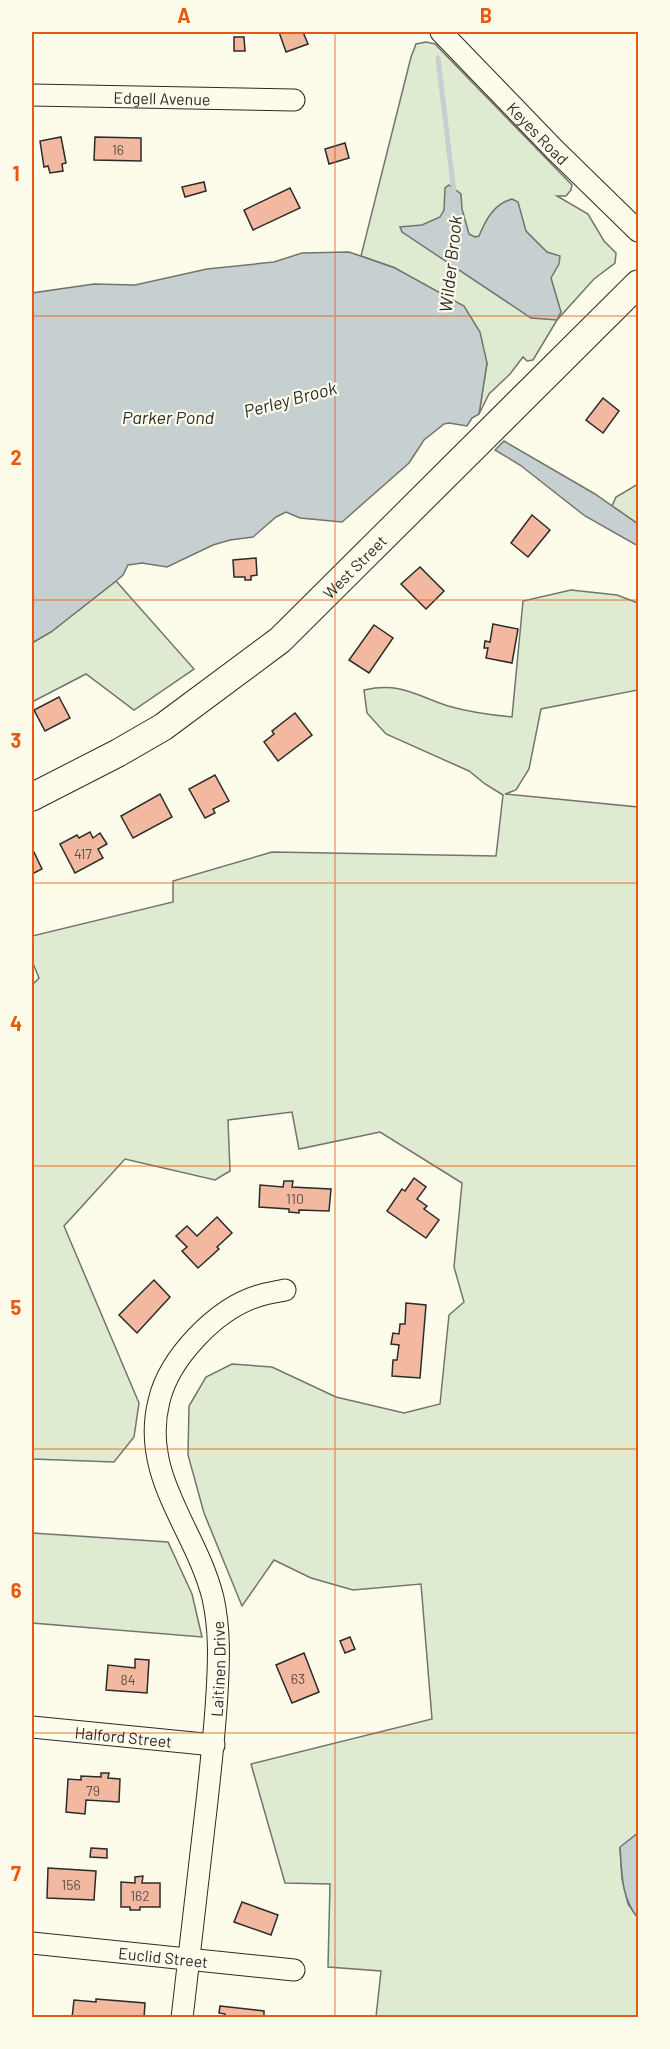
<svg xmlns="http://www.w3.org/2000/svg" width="670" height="2049" font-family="Barlow,sans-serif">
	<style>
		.green { fill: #deebd1; stroke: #74746e; stroke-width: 1.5 }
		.water { fill: #c7d0d0; stroke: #74746e; stroke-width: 1.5 }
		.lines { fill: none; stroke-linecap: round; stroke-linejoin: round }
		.stream { stroke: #c7d0d0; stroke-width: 5 }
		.building { fill: #f2b8a0; stroke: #2b2b2b; stroke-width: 1.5 }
		.minor-casing { stroke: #2b2b2b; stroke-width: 23 }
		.major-casing { stroke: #2b2b2b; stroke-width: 29 }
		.minor { stroke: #fdfbea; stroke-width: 21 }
		.major { stroke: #fdfbea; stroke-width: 27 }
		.grid { fill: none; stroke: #e8590c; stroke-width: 1.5; stroke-opacity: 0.55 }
		.labels { text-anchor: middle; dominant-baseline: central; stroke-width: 4.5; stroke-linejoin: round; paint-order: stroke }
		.number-label { font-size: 14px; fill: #5d4e48 }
		.street-label { font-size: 16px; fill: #2b2b2b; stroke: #fdfbea }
		.water-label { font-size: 18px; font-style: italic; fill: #2b2b2b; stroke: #fdfbea }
		.neatline { fill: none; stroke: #e8590c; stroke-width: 2 }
		.grid-label { font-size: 20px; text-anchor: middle; font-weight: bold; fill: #e8590c }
	</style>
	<rect width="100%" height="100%" fill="#fdfbea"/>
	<!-- green -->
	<g class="green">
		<path d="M426,42L435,44L572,185L571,190L566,196H557L588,214L604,241L616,253L615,263L594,279L557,320L533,360L527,361L523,357L510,374L489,394L479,414L487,363L395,268L361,256L411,57L416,44Z"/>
		<path d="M638,484V524L612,506L616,497Z"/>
		<path d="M116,581L194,669L134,710L86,674L32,702V643L51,632Z"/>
		<path d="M571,590L617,595L638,603V690L541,709L529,769L516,790L505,794L638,807V1833L620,1848L622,1879L628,1904L638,1918V2017H376L381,1971L328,1967L330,1884L285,1883L251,1764L432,1719L421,1584L353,1590L311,1578L274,1560L242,1606L204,1513L188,1455L189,1406L206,1377L232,1364L272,1367L336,1397L404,1413L440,1404L449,1315L464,1302L454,1267L462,1183L380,1132L299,1149L292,1112L228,1120L230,1171L215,1180L125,1159L64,1226L139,1403L134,1437L114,1462L32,1459V985L39,978L32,961V936L173,902V881L272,852L496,856L503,795L485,784L469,771L386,734L367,713L364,690C401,682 415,695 448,706C469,712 491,715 512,717L523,601Z"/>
		<path d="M32,1533L168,1542L192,1594L202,1637L32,1623Z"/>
	</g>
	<!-- water -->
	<g class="water">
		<path d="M449,185L461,194L462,209L469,234L475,237L479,236C486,219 494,204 512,199L518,202L526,231L547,252L560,256L559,264L551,278L561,312L557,320L531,318L402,232L400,227L422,225L440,217L444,210L445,188Z"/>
		<path d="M349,252L395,268L464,306L480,332L487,363L479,414L472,418L467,426L449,423L444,424L424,440L409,463L342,522L300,518L286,512L276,517L253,537L230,540L213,545L167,567L142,563L128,565L123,575L116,581L51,632L32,643V293L94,284L135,285L207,269L274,262L302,253Z"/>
		<path d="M504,441L595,494L638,524V546L585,516L520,465L495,450Z"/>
		<path d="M638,1833V1918C621,1898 622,1873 620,1847Z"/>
	</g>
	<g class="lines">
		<!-- stream -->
		<g class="stream">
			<path d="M438,58L454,193"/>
			<path d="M449,303L453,262"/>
		</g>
	</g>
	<!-- building -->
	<g class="building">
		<path d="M279,32H303L308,44L286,52Z"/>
		<path d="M234,37H244L245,51H234Z"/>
		<path d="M61,137L66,163L62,164L63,171L50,173L48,166L44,167L40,141Z"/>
		<path d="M95,137L141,138V161L94,160Z"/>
		<path d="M345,143L349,158L329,164L325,149Z"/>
		<path d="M204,182L206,191L185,197L182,187Z"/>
		<path d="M290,188L300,208L253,230L244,210Z"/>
		<path d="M603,398L619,411L603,433L586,420Z"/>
		<path d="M532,515L550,530L528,557L511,543Z"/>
		<path d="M256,558L257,575L251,576V580H245V577H234L233,560Z"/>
		<path d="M420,567L444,591L426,609L401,584Z"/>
		<path d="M493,624L518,629L512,663L486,658L488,648H484L485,641L490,642Z"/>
		<path d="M374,625L393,638L369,673L349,660Z"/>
		<path d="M59,697L70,718L45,731L34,710Z"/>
		<path d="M295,713L312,735L278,761L264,742L274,734L272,731Z"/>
		<path d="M215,775L229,801L213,809L215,813L205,818L189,789Z"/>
		<path d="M160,794L172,817L133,838L121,816Z"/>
		<path d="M90,832L93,838L100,833L107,844L98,849L103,858L75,873L60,844L77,835L79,838Z"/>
		<path d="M32,848L42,869L32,874Z"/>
		<path d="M414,1178L426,1187L417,1199L427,1206L424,1209L439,1220L426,1238L387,1211L402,1189L405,1191Z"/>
		<path d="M284,1181H293L292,1187L331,1189L329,1211L299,1210V1213L289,1212V1209L259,1207L260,1185L283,1187Z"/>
		<path d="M217,1217L232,1233L217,1247L219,1249L198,1268L182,1251L187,1247L176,1236L187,1226L197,1236Z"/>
		<path d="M154,1280L170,1297L137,1333L119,1315Z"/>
		<path d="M406,1303L426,1305L420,1378L392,1376L393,1360H397L399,1345L391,1344L393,1333L399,1334L400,1324H405Z"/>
		<path d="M350,1637L355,1649L345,1653L340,1641Z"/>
		<path d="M304,1653L319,1692L292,1703L276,1665Z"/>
		<path d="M135,1659L149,1660L147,1693L106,1690L108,1665L135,1668Z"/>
		<path d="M101,1773H109L108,1778L120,1779L119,1802L86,1800L85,1814L66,1812L68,1779L81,1780V1776L101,1777Z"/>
		<path d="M91,1848L107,1849V1858L90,1857Z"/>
		<path d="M48,1868L96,1871L94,1900L47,1898Z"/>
		<path d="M143,1876L142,1883H160V1907H140V1910H130V1907H121V1882L135,1883V1877Z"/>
		<path d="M242,1902L278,1915L271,1935L234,1922Z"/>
		<path d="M96,1999L145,2003L144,2018H72L74,2000L96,2002Z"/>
		<path d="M220,2006L264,2011V2018H224L225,2014L219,2013Z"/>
	</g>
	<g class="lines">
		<!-- minor casing -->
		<g class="minor-casing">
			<g id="minor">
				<path id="s1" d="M441,32L555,150L638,231"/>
				<path id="s2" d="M32,95L294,100"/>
				<path id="s3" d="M32,1727L214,1745"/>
				<path id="s4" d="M32,1943L294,1970"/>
				<path id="s5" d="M182,2018C191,1945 199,1873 207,1801C211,1765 215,1729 217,1693C219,1660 220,1630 213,1598C196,1529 140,1476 159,1401C169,1358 216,1309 258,1296C267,1293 276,1292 285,1290"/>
			</g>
		</g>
		<!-- major casing -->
		<g class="major-casing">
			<g id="major">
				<path id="s6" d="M32,797L118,753L163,727L280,640L638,284"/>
			</g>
		</g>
		<!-- minor -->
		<use href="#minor" class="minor"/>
		<!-- major -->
		<use href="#major" class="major"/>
	</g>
	<!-- grid -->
	<path class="grid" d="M335,32V2018M32,316H638M32,600H638M32,883H638M32,1166H638M32,1449H638M32,1733H638"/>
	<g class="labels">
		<!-- number labels -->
		<g class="number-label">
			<text x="118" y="149">16</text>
			<text x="83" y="853">417</text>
			<text x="295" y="1198">110</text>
			<text x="298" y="1678">63</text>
			<text x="128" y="1679">84</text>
			<text x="93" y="1790">79</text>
			<text x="71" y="1884">156</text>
			<text x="140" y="1895">162</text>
		</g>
		<!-- street labels -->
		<g class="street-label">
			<text stroke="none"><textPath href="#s2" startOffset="130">Edgell Avenue</textPath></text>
			<text stroke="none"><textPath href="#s1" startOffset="140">Keyes Road</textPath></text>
			<text stroke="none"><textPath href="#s6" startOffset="399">West Street</textPath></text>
			<text stroke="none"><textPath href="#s5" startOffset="351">Laitinen Drive</textPath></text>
			<text stroke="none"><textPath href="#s3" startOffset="92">Halford Street</textPath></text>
			<text stroke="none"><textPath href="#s4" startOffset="132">Euclid Street</textPath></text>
		</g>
		<!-- water labels -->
		<g class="water-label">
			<text transform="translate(450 264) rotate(-84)">Wilder Brook</text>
			<text transform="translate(290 399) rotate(-15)">Perley Brook</text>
			<text x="168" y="417">Parker Pond</text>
		</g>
	</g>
	<!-- border -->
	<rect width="670" height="2049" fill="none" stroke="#fdfbea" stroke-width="66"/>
	<rect x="33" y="33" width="604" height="1983" class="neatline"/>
	<g class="grid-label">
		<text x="184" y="23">A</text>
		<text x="486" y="23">B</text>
		<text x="16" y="181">1</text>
		<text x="16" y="465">2</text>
		<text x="16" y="748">3</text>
		<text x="16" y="1031">4</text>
		<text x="16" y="1315">5</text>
		<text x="16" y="1598">6</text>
		<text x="16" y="1881">7</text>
	</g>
</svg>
